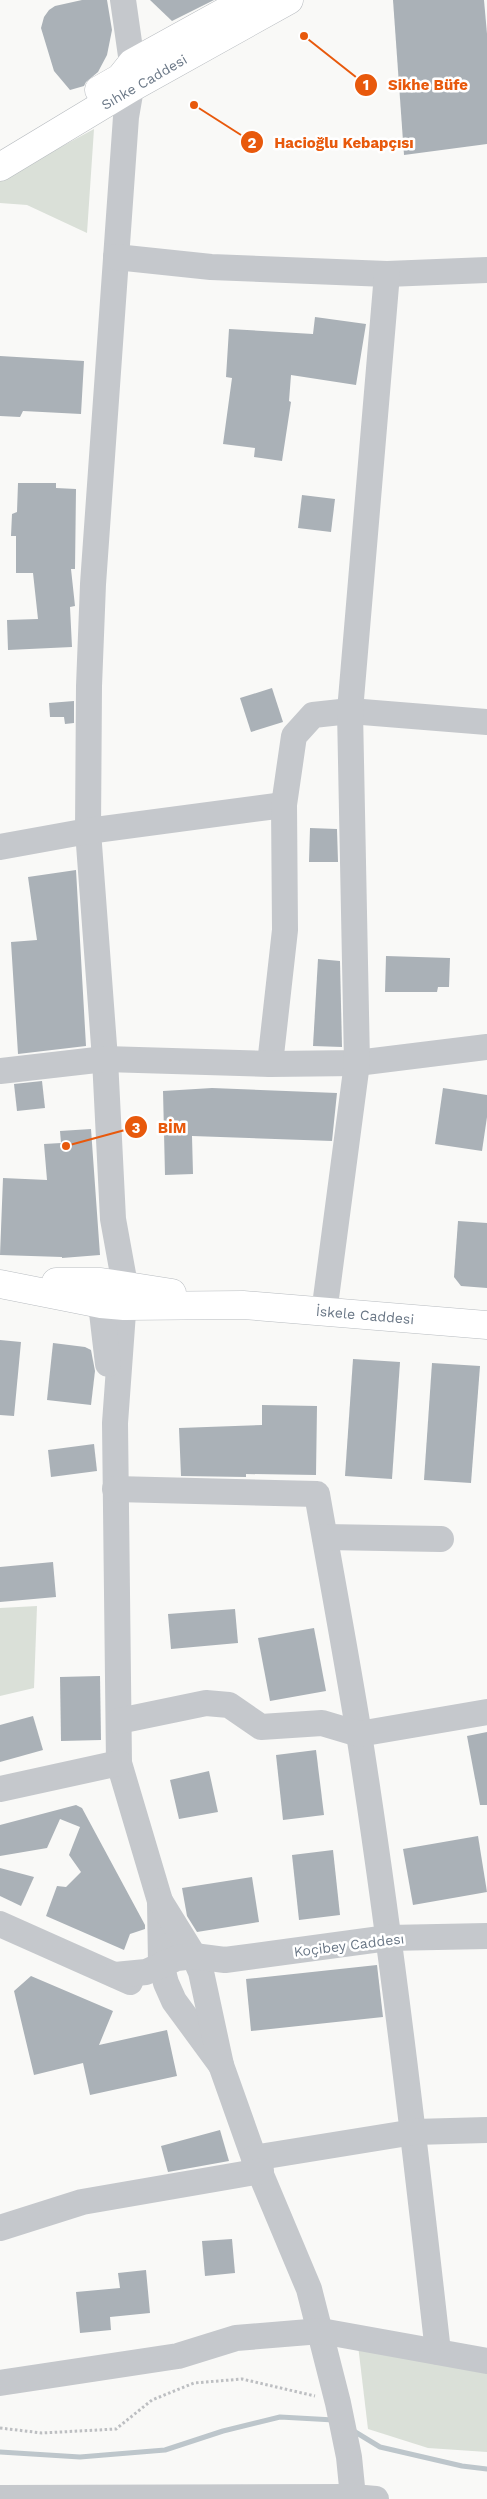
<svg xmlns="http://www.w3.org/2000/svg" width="487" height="2499" font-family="'Work Sans',sans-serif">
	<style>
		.green { fill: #dae0d8 }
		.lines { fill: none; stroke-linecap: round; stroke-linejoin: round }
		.stream { stroke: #bdc6cb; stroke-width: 5 }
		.building { fill: #aab1b7 }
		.major-casing { stroke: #b8bcc0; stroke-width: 29 }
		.path { stroke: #bdbfc2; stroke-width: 3; stroke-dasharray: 2.5 2.5; stroke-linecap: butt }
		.minor { stroke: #c5c8cc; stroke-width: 26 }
		.major { stroke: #fff; stroke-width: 28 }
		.labels { text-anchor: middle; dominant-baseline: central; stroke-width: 5; stroke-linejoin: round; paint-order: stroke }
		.street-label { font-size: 14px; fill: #6a7786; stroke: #fff }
		.leader { fill: none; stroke: #e8590c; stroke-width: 2 }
		.callout-dot { fill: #e8590c; stroke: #fff; stroke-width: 2 }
		.mark-label { font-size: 15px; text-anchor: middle; font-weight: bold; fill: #fff }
		.callout-label { font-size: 15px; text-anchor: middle; font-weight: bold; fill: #e8590c; stroke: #fff; stroke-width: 5; stroke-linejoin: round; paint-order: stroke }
	</style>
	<rect width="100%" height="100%" fill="#f9f9f7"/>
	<!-- green -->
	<g class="green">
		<path d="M94,129L87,233L27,205L0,203V180Z"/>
		<path d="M37,1606L34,1688L0,1696V1608Z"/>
		<path d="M358,2345L487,2371V2452L428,2448L368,2429Z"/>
	</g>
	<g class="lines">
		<!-- stream -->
		<g class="stream">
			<path d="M352,2430L380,2447L462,2466L487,2469"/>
			<path d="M0,2452L80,2457L165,2450L223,2431L280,2417L334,2420"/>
		</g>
	</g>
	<!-- building -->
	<g class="building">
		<path d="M82,0H107L112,30L107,55L98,72L86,82L84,86L70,90L54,71L41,28L44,17L49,10L55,6Z"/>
		<path d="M150,0H214L172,21Z"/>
		<path d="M393,0H484L487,34V144L404,155Z"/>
		<path d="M315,317L366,324L356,385L291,375L289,401L291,402L282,461L254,457L255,448L223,444L232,378L226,377L229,329L313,334Z"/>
		<path d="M0,356L84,361L81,414L23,411L20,417L0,416Z"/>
		<path d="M18,483H56V488L76,489L75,569H71L75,606L70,607L72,647L8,650L7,620L38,619L33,573H16V536H11L12,514L17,512Z"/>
		<path d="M302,495L335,499L331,532L298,528Z"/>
		<path d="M272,688L283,722L251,732L240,698Z"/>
		<path d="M74,701V723L65,724L64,717H50L49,703Z"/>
		<path d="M310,828L337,829L338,862H309Z"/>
		<path d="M76,870L86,1046L18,1054L11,942L37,940L28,877Z"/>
		<path d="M386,956L450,958L449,987H438L437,992H385Z"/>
		<path d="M318,959L340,961L342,1047L313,1046Z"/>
		<path d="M42,1081L45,1108L17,1111L14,1084Z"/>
		<path d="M212,1088L337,1093L332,1141L192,1136L193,1174L165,1175L163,1091Z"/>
		<path d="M443,1088L487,1095V1117L482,1151L435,1144Z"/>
		<path d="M91,1129L100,1255L62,1258V1257L0,1255L3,1178L47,1180L44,1144L61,1143L60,1131Z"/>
		<path d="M458,1221L487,1223V1288L461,1286L454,1277Z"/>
		<path d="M0,1340L21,1342L14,1416L0,1415Z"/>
		<path d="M53,1343L85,1347L91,1350L95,1371L91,1405L47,1400Z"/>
		<path d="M353,1359L400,1362L392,1479L345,1476Z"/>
		<path d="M432,1363L480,1366L471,1483L424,1480Z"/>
		<path d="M262,1405L317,1406L316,1475L246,1474V1477L181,1476L179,1428L262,1425Z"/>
		<path d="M94,1444L97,1471L51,1477L48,1450Z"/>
		<path d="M53,1562L56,1597L0,1602V1567Z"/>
		<path d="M235,1609L238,1643L171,1649L168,1614Z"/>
		<path d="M314,1628L326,1691L270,1701L258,1638Z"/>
		<path d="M100,1676L101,1740L61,1741L60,1677Z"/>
		<path d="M33,1716L43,1750L0,1762V1725Z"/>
		<path d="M487,1732V1805H480L467,1736Z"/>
		<path d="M316,1750L324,1815L283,1820L276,1755Z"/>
		<path d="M209,1771L218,1812L179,1819L170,1780Z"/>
		<path d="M76,1805L82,1808L145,1925V1929L130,1934L124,1950L46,1916L57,1886L66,1887L81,1872L69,1855L80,1827L60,1819L47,1848L0,1856V1825Z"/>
		<path d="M478,1836L487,1892L413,1905L403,1849Z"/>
		<path d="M333,1850L340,1915L299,1920L292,1855Z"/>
		<path d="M0,1868L34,1877L21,1906L0,1896Z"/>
		<path d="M252,1877L259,1922L197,1932L187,1916L182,1888Z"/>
		<path d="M377,1965L383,2017L251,2031L246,1979Z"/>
		<path d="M31,1976L113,2011L99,2045L167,2030L177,2076L90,2095L83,2063L34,2075L14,1991Z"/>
		<path d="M220,2130L229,2161L168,2172L161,2146Z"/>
		<path d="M232,2239L235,2273L205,2276L202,2241Z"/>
		<path d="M146,2270L150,2313L110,2317L111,2330L80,2333L76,2292L120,2288L118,2273Z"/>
	</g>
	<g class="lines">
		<!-- major casing -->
		<g class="major-casing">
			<g id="major">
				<path d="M99,90L120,78L132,63L246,0"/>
				<path d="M0,167L131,88L289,0"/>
				<path d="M56,1282H101L172,1293"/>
				<path d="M0,1284L101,1304L124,1306L243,1305L487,1325"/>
			</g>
		</g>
		<!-- path -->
		<path class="path" d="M0,2428L42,2433L116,2429L152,2400L194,2383L242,2379L315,2396"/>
		<!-- minor -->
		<g class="minor">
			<path d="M123,0L132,63L131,88L126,117L93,584L89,686L88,831L105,1059L113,1219L125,1285L115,1423L119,1763L160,1901L161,1964L166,1983L174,2001L221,2065"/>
			<path d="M116,257L211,267L387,274L487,270"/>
			<path d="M0,847L88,831L284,805"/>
			<path d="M270,1064L285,930L284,805L294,736L313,715L350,711L487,722"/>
			<path d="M0,1071L105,1059L270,1064L357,1063L487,1047"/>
			<path d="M101,1284V1304L108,1364"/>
			<path d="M326,1298L357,1063L350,711L387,274"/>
			<path d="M115,1489L317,1494C331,1574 346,1654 359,1734C391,1939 415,2146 438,2352"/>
			<path d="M325,1537L441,1539"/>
			<path d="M119,1721L206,1703L229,1705L261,1727L322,1723L359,1734L487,1712"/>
			<path d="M0,1789L119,1763"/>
			<path d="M160,1901L194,1956L201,1972L221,2065L254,2158L309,2289L338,2403L349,2457L353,2497L376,2499"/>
			<path d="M0,1924L130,1982"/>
			<path d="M115,1975L146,1972L177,1958L194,1956L225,1960L388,1938L487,1936"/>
			<path d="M254,2158L414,2132L487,2130"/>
			<path d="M0,2228L82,2202L261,2171"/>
			<path d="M0,2383L178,2356L236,2338L321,2331L487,2361"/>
			<path d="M0,2498L353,2497"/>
		</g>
		<!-- major -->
		<use href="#major" class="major"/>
	</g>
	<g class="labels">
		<!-- street labels -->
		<g class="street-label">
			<text transform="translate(144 82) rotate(-30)">Sıhke Caddesi</text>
			<text transform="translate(365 1315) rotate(5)">İskele Caddesi</text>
			<text transform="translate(349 1945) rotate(-7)">Koçibey Caddesı</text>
		</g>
	</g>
	<!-- callouts -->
	<path class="leader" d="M304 36L366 85M194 105L252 142M66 1146L136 1127"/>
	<g class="callout-dot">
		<circle cx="304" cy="36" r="5"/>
		<circle cx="194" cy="105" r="5"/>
		<circle cx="66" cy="1146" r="5"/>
		<circle cx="366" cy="85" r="12"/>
		<circle cx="252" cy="142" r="12"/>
		<circle cx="136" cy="1127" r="12"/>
	</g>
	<g class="mark-label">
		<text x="366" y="90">1</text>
		<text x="252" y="148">2</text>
		<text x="136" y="1133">3</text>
	</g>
	<g class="callout-label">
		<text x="428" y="90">Sikhe Büfe</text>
		<text x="344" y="148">Hacioğlu Kebapçısı</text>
		<text x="172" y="1133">BİM</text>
	</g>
</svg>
